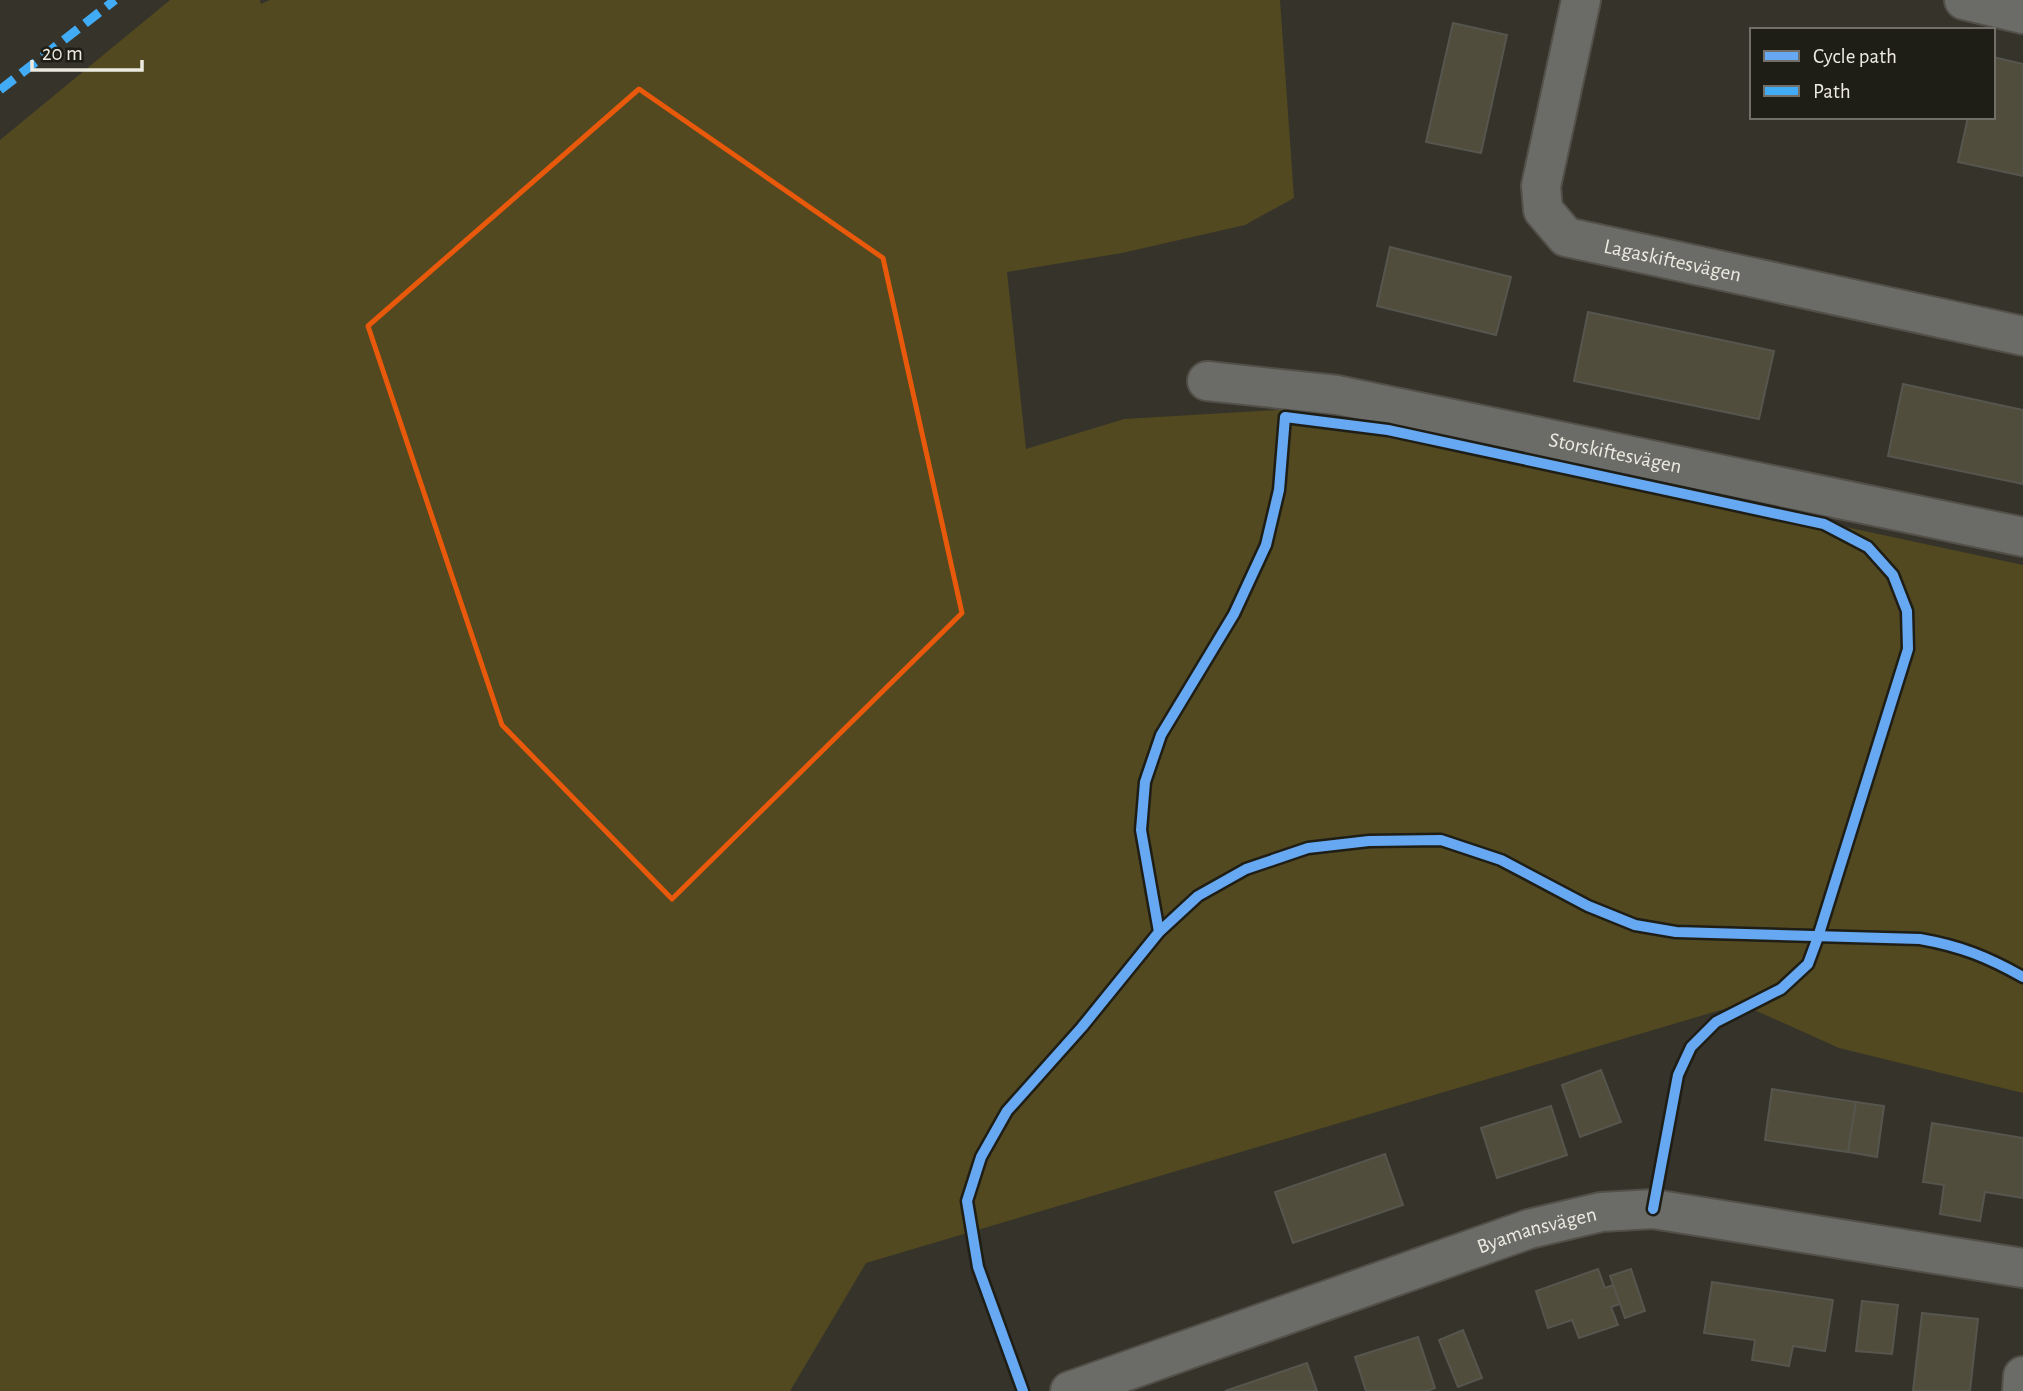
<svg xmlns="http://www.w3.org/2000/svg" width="2023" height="1391" font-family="'Alegreya Sans',sans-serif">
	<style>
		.green { fill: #524920 }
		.building { fill: #504d3d; stroke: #57564e; stroke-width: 2 }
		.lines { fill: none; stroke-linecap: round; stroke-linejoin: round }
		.street-casing { stroke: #525048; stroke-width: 42 }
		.street { stroke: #6b6b67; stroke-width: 38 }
		.quiet { stroke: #42abf6; stroke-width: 9; stroke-dasharray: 18 9; stroke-linecap: butt }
		.cycleway-casing { stroke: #1e1d16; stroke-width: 15 }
		.cycleway { stroke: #66a8f1; stroke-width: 10 }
		.marked { fill: none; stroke: #e8590c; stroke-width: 5; stroke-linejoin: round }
		.labels { text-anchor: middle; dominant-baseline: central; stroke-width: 5; stroke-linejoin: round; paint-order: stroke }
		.street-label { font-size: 21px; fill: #edebe1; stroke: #1e1d16 }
	</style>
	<rect width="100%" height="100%" fill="#35332a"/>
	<!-- green -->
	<path class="green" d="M170,0H260L261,4L270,0H1280L1294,198L1245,225L1122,253L1007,272L1026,449L1124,419L1294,409L2023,565V1093L1839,1048L1741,1004L866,1263L790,1391H0V140Z"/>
	<!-- building -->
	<g class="building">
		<path d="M1453,23L1507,35L1481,153L1426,142Z"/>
		<path d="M1993,57L2023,64V176L1958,162L1968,117H1993Z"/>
		<path d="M1390,247L1511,277L1496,335L1377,306Z"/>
		<path d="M1588,312L1774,351L1759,419L1574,381Z"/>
		<path d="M1903,384L2023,410V484L1888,456Z"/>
		<path d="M1601,1070L1621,1122L1580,1137L1562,1085Z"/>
		<path d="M1772,1089L1856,1102L1848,1152L1765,1140Z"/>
		<path d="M1856,1102L1884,1106L1877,1157L1848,1152Z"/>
		<path d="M1551,1106L1567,1155L1497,1178L1481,1128Z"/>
		<path d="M1932,1123L2023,1138V1198L1985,1192L1980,1221L1940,1214L1944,1185L1923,1182Z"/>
		<path d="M1385,1154L1403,1205L1293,1243L1275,1192Z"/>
		<path d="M1598,1269L1605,1288L1613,1285L1620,1304L1611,1307L1618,1325L1579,1338L1572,1320L1548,1328L1536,1291Z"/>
		<path d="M1631,1269L1645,1311L1625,1318L1610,1276Z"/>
		<path d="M1712,1282L1833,1300L1825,1351L1793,1346L1789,1366L1752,1360L1755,1340L1704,1333Z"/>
		<path d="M1862,1301L1898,1305L1892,1354L1856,1351Z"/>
		<path d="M1922,1313L1978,1319L1970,1391H1913Z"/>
		<path d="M1463,1330L1482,1378L1458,1387L1439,1340Z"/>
		<path d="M1418,1337L1435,1388L1427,1391H1366L1355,1357Z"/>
		<path d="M1307,1363L1317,1391H1225Z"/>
	</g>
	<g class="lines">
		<!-- street casing -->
		<g class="street-casing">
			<g id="street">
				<path id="s1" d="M1581,0L1541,186L1543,210L1566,237L2023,336"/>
				<path d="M1964,0L2023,14"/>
				<path id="s2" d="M1207,381L1337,395L2023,537"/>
				<path id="s3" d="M1070,1391L1529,1229L1601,1212L1653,1209L2023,1268"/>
				<path d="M2022,1391L2023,1376"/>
			</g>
		</g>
		<!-- street -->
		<use href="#street" class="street"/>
		<!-- quiet -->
		<path class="quiet" d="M0,90L115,0"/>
		<!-- cycleway casing -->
		<g class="cycleway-casing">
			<g id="cycleway">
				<path d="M1159,932L1141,830L1145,782L1161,735L1234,614L1266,545L1279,490L1285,417L1388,430L1824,524L1868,547L1893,575L1907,611L1908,649L1818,937L1808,964L1781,989L1716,1022L1691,1047L1678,1075L1653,1209"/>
				<path d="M1023,1391L978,1267L967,1201L981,1157L1007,1111L1082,1027L1159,932L1198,896L1246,869L1308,848L1369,841L1441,840L1501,860L1588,906L1635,925L1676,932L1920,939C1960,946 1988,957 2023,977"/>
			</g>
		</g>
		<!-- cycleway -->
		<use href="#cycleway" class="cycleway"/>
	</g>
	<!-- marked area -->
	<path class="marked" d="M639,89L883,258L962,613L672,899L502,725L368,326Z"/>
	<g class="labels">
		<!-- street labels -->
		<g class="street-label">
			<text stroke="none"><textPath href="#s1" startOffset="359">Lagaskiftesvägen</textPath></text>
			<text stroke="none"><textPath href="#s2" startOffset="415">Storskiftesvägen</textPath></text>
			<text stroke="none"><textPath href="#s3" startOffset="494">Byamansvägen</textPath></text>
		</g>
	</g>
	<!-- legend -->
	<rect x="1750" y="28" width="245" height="91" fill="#1e1d16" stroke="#716f67" stroke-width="2"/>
	<rect x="1764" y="51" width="35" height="10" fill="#66a8f1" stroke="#716f67" stroke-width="2"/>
	<text x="1813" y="63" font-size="21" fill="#edebe1">Cycle path</text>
	<rect x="1764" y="86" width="35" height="10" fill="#42abf6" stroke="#716f67" stroke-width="2"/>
	<text x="1813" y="98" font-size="21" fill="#edebe1">Path</text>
	<!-- scale -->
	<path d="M32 60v10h110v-10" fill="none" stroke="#edebe1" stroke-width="3.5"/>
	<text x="42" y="60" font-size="21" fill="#edebe1" stroke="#1e1d16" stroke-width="5" paint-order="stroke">20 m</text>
</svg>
